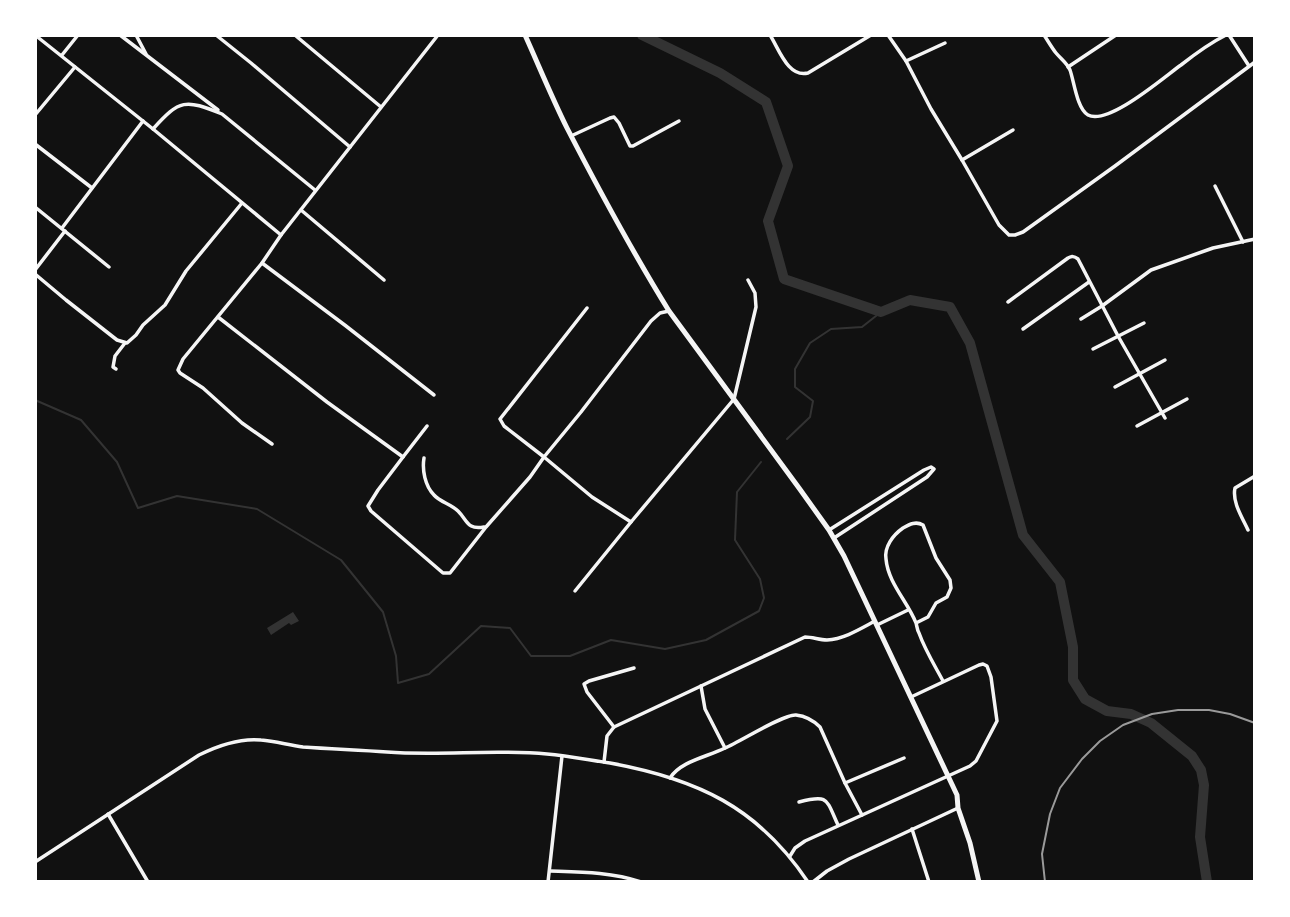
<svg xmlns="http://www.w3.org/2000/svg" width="1290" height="917" font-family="'Zilla Slab',serif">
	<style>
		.water { fill: #333 }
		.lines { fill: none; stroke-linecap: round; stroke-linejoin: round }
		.stream { stroke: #333; stroke-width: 2 }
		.river { stroke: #333; stroke-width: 10 }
		.minor { stroke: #f5f5f5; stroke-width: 3.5 }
		.secondary { stroke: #f5f5f5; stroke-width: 5 }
		.rail { stroke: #9a9a9a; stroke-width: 2 }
	</style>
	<rect width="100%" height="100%" fill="#111"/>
	<!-- water -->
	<path class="water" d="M293,612L299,621L291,625L289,623L271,635L267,628Z"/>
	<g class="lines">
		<!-- stream -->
		<g class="stream">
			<path d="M35,400L81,420L117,462L138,508L177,496L257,509L341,560L383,612L396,656L398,683L429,674L481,626L510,628L531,656H570L611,640L665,649L706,640L759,611L764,598L760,579L735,540L737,492L761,462"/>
			<path d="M787,439L810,417L813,401L795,387V369L810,343L831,329L862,327L881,312"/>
		</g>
		<!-- river -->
		<path class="river" d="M642,35L720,73L766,102L788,166L768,221L784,279L881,312L910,300L950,307L970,343L1023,535L1060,582L1073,647V680L1085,699L1107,711L1131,714L1151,723L1192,756L1201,770L1204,785L1200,837L1207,882"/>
		<!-- minor -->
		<g class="minor">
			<path d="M35,35L153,129L281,235L438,35"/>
			<path d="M120,35L218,110"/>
			<path d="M136,35L146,54"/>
			<path d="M216,35L251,63L350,147"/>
			<path d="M770,35C779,49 788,78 808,73L871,35"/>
			<path d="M888,35L906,61L931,109L962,160L999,225L1009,235H1015L1023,232L1115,166L1255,62"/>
			<path d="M1044,35C1048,41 1052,48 1056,53C1061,59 1067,63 1070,70C1074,81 1077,109 1088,115C1108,126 1164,77 1181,65C1195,54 1210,43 1226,35"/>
			<path d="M1229,35L1249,66"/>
			<path d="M296,36L381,107"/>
			<path d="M62,55L78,35"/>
			<path d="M906,61L945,43"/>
			<path d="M1068,67L1116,35"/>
			<path d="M35,115L75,67"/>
			<path d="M153,129C180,99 185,99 222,114L315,190"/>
			<path d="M571,136L610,118L614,117L619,123L630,146H633L679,121"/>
			<path d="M35,144L92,188"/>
			<path d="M962,160L1013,130"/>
			<path d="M1215,186L1243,242"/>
			<path d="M35,207L109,267"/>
			<path d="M301,210L384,280"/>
			<path d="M62,228L143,121"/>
			<path d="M262,263L346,326L434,395"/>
			<path d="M35,270L65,231"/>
			<path d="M35,274L66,300L117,340L127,343L136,335L143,325L165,305L186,271L242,203"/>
			<path d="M1008,302L1068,258C1072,256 1074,256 1078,259L1118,336L1165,418"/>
			<path d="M669,311L660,313L651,321L581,412L544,457L592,497L631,522L734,399L756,307L755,293L748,280"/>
			<path d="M218,317L327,402L403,457L427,426"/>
			<path d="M1081,319L1102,306L1151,270L1213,248L1255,239"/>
			<path d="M1023,329L1089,282"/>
			<path d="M1093,349L1144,323"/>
			<path d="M116,369L113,367L115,356L125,343"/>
			<path d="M1115,387L1165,360"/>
			<path d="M1137,426L1187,399"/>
			<path d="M272,444L242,423L203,388L180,373L178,370L183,359L262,263L281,235"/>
			<path d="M403,457L378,490L368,506L371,511L443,573H450L486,527L530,477L544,457L504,426L500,419L587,308"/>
			<path d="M424,458C422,470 425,486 434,495C440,502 451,504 458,511C468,521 467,530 484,527"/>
			<path d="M829,530L924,470L931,467L934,469L927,477L834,538"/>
			<path d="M1248,530C1242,517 1232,502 1235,488L1255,476"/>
			<path d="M575,591L631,522"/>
			<path d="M916,623L928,617L936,603L947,597L951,588L950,580L936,558L923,525C916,521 910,524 903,528C893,535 884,547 886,559C888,583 908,602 916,623C917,626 917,630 919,633C925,650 935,666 943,681"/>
			<path d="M877,625L908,610"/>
			<path d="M614,727L587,692L584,684L589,681L634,668"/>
			<path d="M725,748C740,742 783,714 796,715C805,716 814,721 820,727L845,783"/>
			<path d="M604,762L607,736L614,727L805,637C813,637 819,640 827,640C844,639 860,629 875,621"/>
			<path d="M670,778C681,761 707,757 725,748L705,709L701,686"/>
			<path d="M799,802C829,794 826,799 838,825"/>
			<path d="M108,814L148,882"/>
			<path d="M862,815L845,783L904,758"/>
			<path d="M912,829L929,882"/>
			<path d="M790,856L795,848L805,841L970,766L976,761L997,721L991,677L987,666L983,664L979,665L911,697"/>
			<path d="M35,862L199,755C217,746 241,738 261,740C275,741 288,745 303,747C331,749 359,750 387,752C440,756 494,749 547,754C568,756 589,760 610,763C697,779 758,807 808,882"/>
			<path d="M550,871C580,872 611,872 641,882"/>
			<path d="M548,882L562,756"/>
			<path d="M813,882L827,871L849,859L958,808"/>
		</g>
		<!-- secondary -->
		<path class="secondary" d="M525,35C539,66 552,98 567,128C599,190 632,251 669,311L799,488L829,530L844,556L957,795L958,808L970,843L979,882"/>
		<!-- rail -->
		<path class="rail" d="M1045,882L1042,854L1050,814L1060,788L1082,759L1100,741L1123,725L1152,714L1178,710H1209L1230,714L1255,723"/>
	</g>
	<!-- border -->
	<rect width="1290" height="917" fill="none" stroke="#ffffff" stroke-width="74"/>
</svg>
